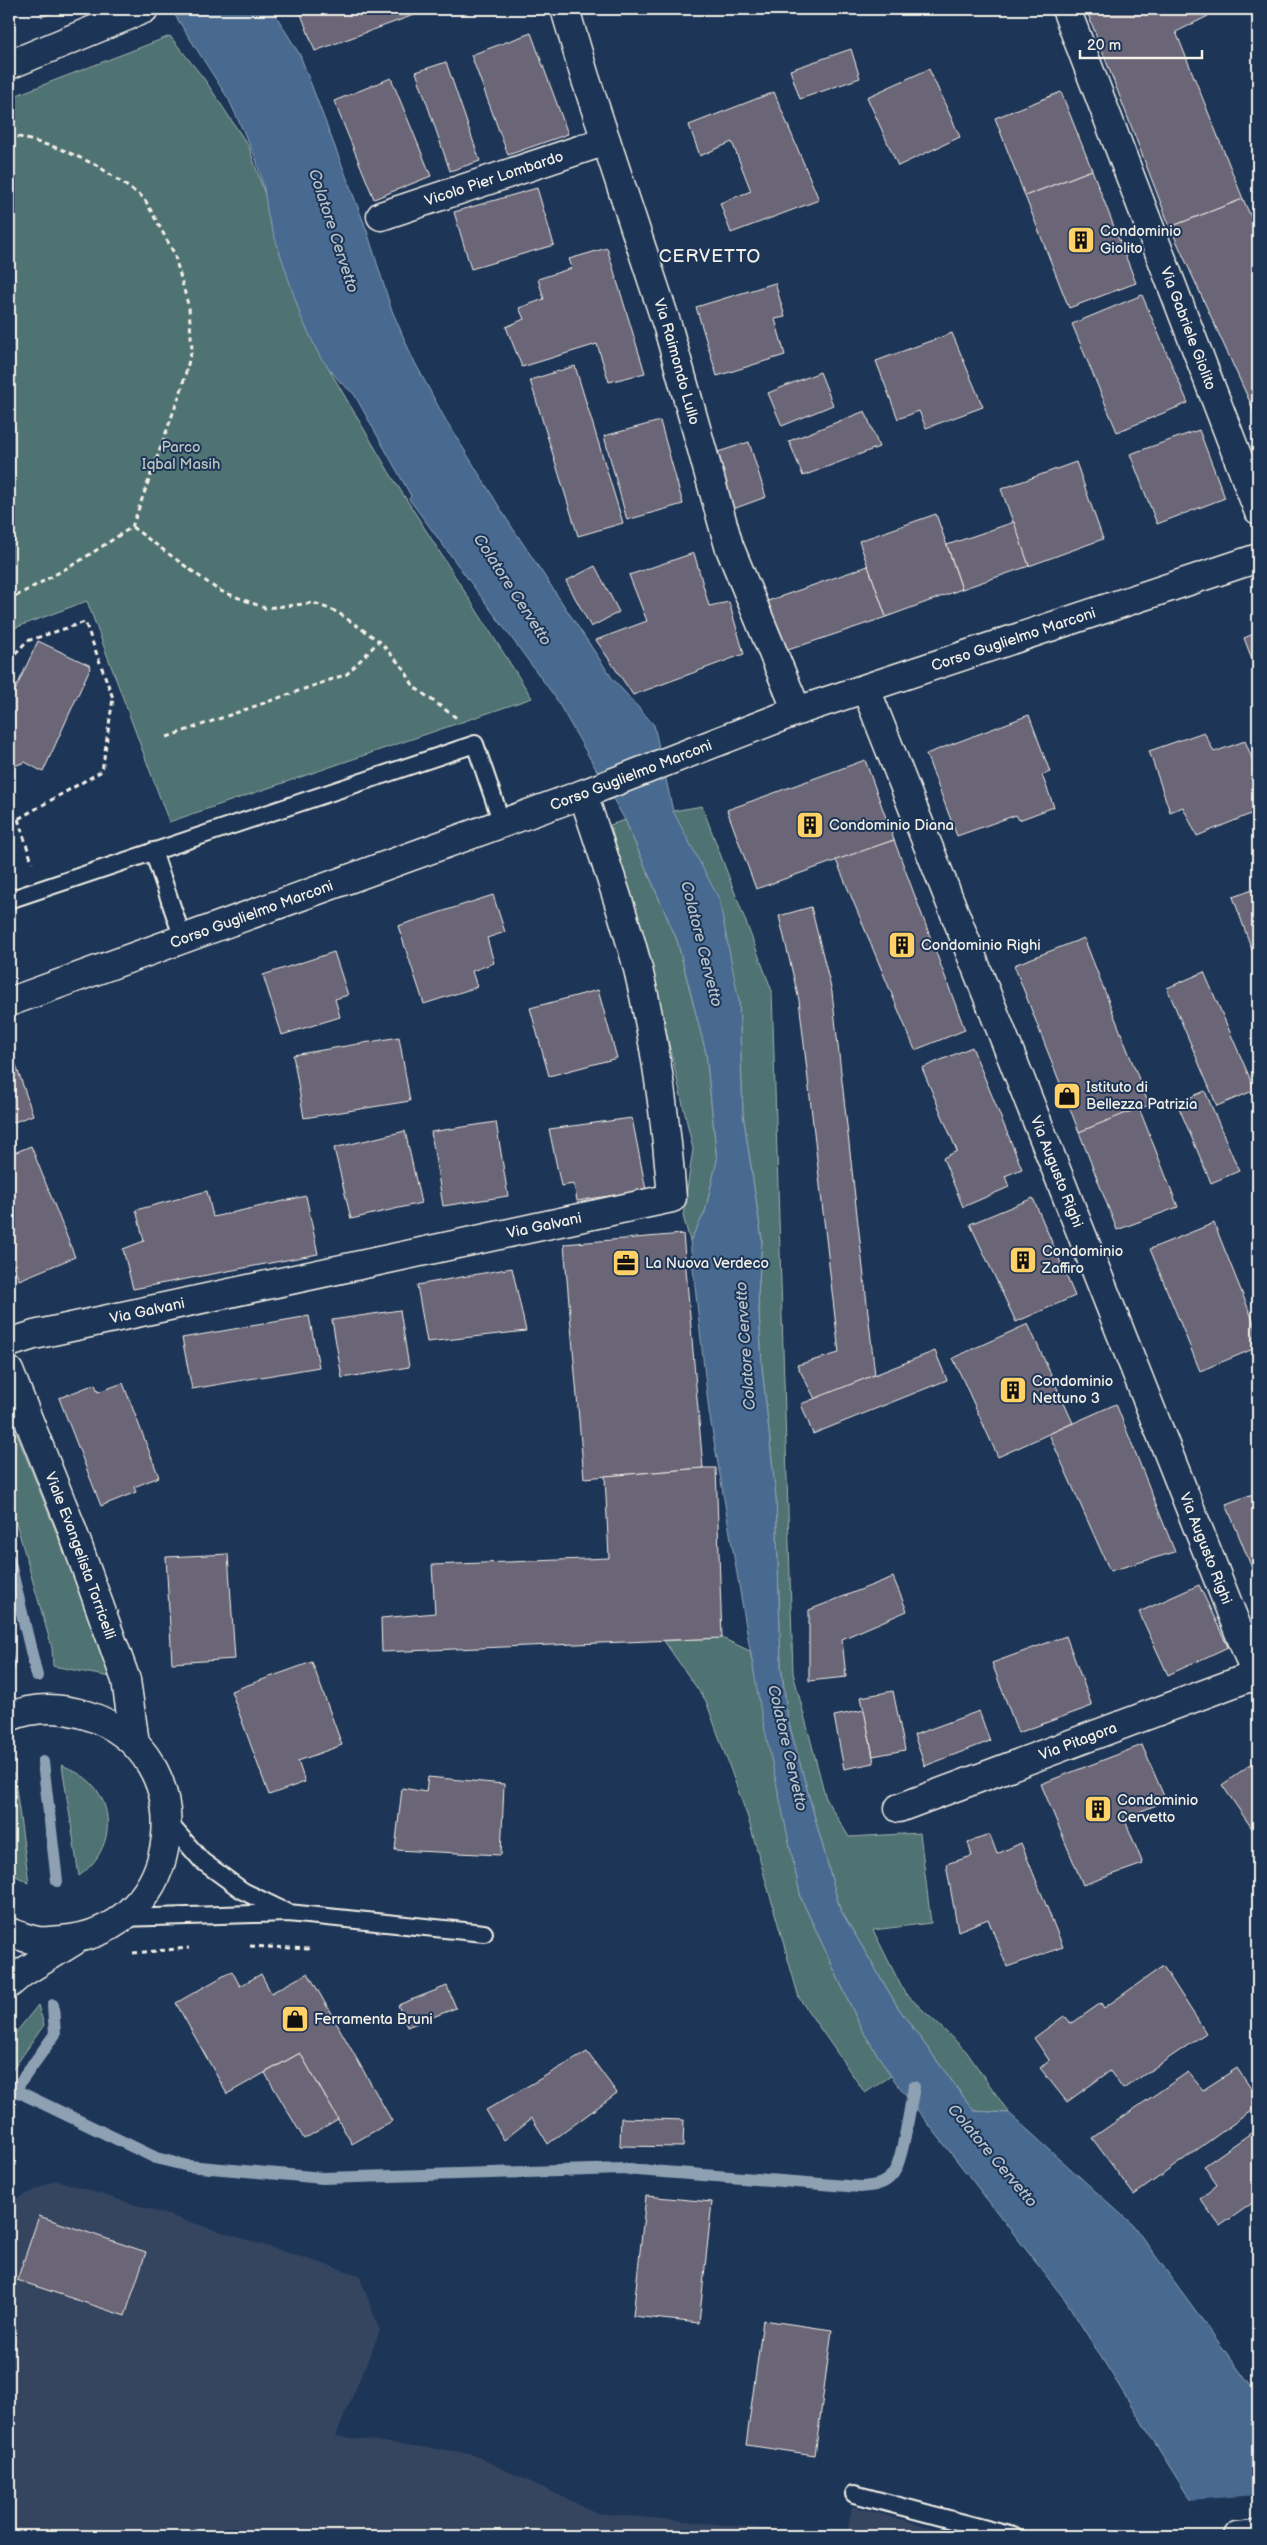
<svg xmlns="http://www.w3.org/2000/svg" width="1267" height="2545" font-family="'Balsamiq Sans',sans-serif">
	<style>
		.built { fill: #344461 }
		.green { fill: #507272; stroke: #a2b2ad }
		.water { fill: #4a6b90; stroke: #8ea1b3 }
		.pier { fill: #1d3557 }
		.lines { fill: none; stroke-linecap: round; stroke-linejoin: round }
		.stream { stroke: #8ea1b3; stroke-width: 12 }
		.building { fill: #6a6678; stroke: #f4f1e8 }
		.lane-casing { stroke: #f4f1e8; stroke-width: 20 }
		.street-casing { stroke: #f4f1e8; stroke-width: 31 }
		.secondary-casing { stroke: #f4f1e8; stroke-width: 31 }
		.path { stroke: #f4f1e8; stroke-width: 3; stroke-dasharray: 5 4; stroke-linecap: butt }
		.lane { stroke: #1d3557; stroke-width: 16 }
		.street { stroke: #1d3557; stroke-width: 28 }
		.secondary { stroke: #1d3557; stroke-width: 28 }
		.labels { text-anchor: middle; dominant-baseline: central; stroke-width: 4; stroke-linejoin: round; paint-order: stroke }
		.street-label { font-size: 15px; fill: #f4f1e8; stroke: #1d3557 }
		.poi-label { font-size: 15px; fill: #f4f1e8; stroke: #1d3557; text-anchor: start }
		.park-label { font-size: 15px; fill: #bbc5bf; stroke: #1d3557 }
		.water-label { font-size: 16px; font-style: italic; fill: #b8c2c9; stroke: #1d3557 }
		.quarter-label { font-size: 18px; letter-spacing: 1px; fill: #f4f1e8; stroke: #1d3557 }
	</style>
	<rect width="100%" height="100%" fill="#1d3557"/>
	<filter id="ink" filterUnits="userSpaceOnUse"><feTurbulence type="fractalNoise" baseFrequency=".02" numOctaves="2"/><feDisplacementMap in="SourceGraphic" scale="10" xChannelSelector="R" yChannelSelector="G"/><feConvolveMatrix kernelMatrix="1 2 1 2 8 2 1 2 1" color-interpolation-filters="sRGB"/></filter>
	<g filter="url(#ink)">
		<!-- built -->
		<path class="built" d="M56,2180L359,2275L380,2331L336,2436L469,2453L597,2513L847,2536L852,2506L962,2536H9V2202Z"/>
		<!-- green -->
		<g class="green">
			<path d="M39,9H63L42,17Z"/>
			<path d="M170,36L205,80L249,147L311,333L333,376L389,472L532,698L169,822L87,601L9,630V98Z"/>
			<path d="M702,806L772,991L793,1673L826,1799L849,1837L920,1833L931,1923L873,1930L904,1992L966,2051L1009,2113L974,2111L899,2009L840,1909L788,1720L781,1665L776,1498L762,1367L758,1293L762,1240L743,1114L739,1001L673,811Z"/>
			<path d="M625,820L677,940L706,1053L717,1161L705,1212L690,1241L683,1216L693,1149L647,947L610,825Z"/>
			<path d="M9,1415L115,1678L53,1666L52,1648L9,1498Z"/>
			<path d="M9,1635L15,1669L9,1670Z"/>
			<path d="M722,1638L750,1651L801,1898L862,2030L891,2076L865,2093L799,1998L748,1818L706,1701L664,1641Z"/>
			<path d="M62,1765C75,1771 89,1778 97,1790C117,1820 107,1856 79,1876Z"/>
			<path d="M14,1773L29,1883L9,1872V1777Z"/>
			<path d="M38,2005L44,2025L9,2075V2041Z"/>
		</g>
		<!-- water -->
		<path class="water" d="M171,9H272L300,55L367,231L391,308L412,357L444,417L508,521L612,678L654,725L673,811L719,899L739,1001L743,1114L762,1240L758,1293L762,1367L776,1498L781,1666L788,1720L840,1909L899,2009L974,2111L1009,2113L1133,2225L1258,2396V2536H1213L1066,2301L891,2076L862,2030L801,1898L760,1707L709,1412L690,1241L705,1212L717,1160L706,1053L677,940L625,820L555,697L409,499L411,496L354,394L340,382L320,357L301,317L268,217L264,189L256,159L229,100Z"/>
		<!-- pier -->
		<path class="pier" d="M1258,2495V2536H1210L1188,2500Z"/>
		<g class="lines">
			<!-- stream -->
			<g class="stream">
				<path d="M9,1559L37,1676"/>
				<path d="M43,1762L57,1881"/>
				<path d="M15,2090L156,2158L188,2166L323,2178L624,2169L860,2187C873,2186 884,2185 892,2175C903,2163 910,2105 914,2087"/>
				<path d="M9,2098L55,2034L53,2005"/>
			</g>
		</g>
		<!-- building -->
		<g class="building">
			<path d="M299,9H412L414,15L315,51Z"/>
			<path d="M412,9H430L414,15Z"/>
			<path d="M1086,9H1205L1208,16L1176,32L1243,199L1170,227Z"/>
			<path d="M531,33L568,134L508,155L471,55Z"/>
			<path d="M851,49L860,78L800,99L790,70Z"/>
			<path d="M446,62L480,161L450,171L416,72Z"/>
			<path d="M929,69L960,137L898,166L867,97Z"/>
			<path d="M391,78L431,176L374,199L334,101Z"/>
			<path d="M774,92L819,200L731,233L720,203L751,191L732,142L700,156L689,125Z"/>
			<path d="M1061,92L1092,170L1025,196L995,118Z"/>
			<path d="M1092,170L1136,283L1069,308L1025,196Z"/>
			<path d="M537,188L554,245L471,269L454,212Z"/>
			<path d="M1243,199L1258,233V400L1250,402L1170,227Z"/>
			<path d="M607,248L645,373L609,382L597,344L522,367L506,327L524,319L519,308L544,299L538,279L572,268L569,259Z"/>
			<path d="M775,283L785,317L775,319L785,355L717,376L696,307Z"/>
			<path d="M1142,295L1188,403L1117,432L1072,324Z"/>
			<path d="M952,333L983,407L926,428L919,411L898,419L876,361Z"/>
			<path d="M575,366L623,523L578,536L530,380Z"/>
			<path d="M820,372L833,405L782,426L768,393Z"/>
			<path d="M1258,400V425L1250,402Z"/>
			<path d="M865,411L879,447L803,476L789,441Z"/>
			<path d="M660,421L683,504L627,520L604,436Z"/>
			<path d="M1199,430L1225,498L1157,524L1130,454Z"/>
			<path d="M749,442L766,497L733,509L718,452Z"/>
			<path d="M1076,462L1103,539L1029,566L1001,489Z"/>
			<path d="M936,514L962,589L886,617L859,541Z"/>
			<path d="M1014,522L1029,566L962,589L947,545Z"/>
			<path d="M694,553L709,606L729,602L744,654L633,695L596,640L647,621L629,575Z"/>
			<path d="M595,566L619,612L591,627L566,581Z"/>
			<path d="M868,566L886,617L782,652L765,602Z"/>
			<path d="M1258,632V675L1244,638Z"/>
			<path d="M38,641L91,666L43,772L25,762L9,768V703Z"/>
			<path d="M1029,715L1050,772L1042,775L1054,807L1019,820L1016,815L957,836L926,754Z"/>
			<path d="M1204,732L1214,752L1245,741L1258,773V811L1197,836L1183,807L1170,812L1149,751Z"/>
			<path d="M865,760L894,840L756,889L727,810Z"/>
			<path d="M894,840L965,1030L915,1050L836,860Z"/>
			<path d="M1258,888V960L1256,961L1233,897Z"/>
			<path d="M493,895L505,932L487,938L494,963L472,971L477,987L424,1004L398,926Z"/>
			<path d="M811,907L832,992L875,1375L815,1399L797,1365L839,1353L799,1000L779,916Z"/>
			<path d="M1084,938L1149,1105L1079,1132L1014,965Z"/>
			<path d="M334,952L348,995L335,999L340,1017L282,1035L263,975Z"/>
			<path d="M1204,972L1255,1090L1217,1106L1167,988Z"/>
			<path d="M598,990L617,1058L549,1076L530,1008Z"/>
			<path d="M399,1037L410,1101L304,1118L293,1055Z"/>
			<path d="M972,1047L1022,1169L1005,1176L1009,1187L963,1207L943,1158L957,1151L922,1068Z"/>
			<path d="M15,1062L33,1115L9,1124V1064Z"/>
			<path d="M1205,1091L1239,1171L1211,1183L1177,1103Z"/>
			<path d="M1139,1108L1178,1207L1117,1230L1079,1132Z"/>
			<path d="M632,1118L646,1190L577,1201L574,1184L561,1186L549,1129Z"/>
			<path d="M496,1122L508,1196L443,1206L431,1132Z"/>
			<path d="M405,1131L421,1203L351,1219L334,1148Z"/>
			<path d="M31,1146L75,1257L19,1280L9,1256V1155Z"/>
			<path d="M207,1191L213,1217L306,1196L318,1254L133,1289L123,1249L144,1241L136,1210Z"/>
			<path d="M1033,1198L1075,1296L1016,1322L970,1224Z"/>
			<path d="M1214,1223L1258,1333V1347L1200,1371L1150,1249Z"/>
			<path d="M683,1234L703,1468L584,1478L564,1244Z"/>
			<path d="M512,1268L526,1331L427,1342L417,1285Z"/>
			<path d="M400,1310L409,1367L342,1378L332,1320Z"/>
			<path d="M309,1316L319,1367L192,1389L182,1338Z"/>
			<path d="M1028,1324L1073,1423L998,1457L953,1358Z"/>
			<path d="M935,1351L947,1380L813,1434L801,1404Z"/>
			<path d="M123,1383L159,1477L134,1487L136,1492L101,1506L59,1398L95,1384L98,1392Z"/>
			<path d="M1116,1404L1175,1552L1110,1571L1049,1434Z"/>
			<path d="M703,1468H716L722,1638L382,1652L381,1618L435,1613L432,1565L609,1558L605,1476Z"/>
			<path d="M1258,1492V1583L1226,1504Z"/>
			<path d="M228,1554L235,1659L172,1663L166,1557Z"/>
			<path d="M893,1577L907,1611L842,1639L846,1677L809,1681V1610Z"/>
			<path d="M1199,1585L1228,1647L1168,1675L1139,1612Z"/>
			<path d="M1066,1636L1092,1706L1018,1733L992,1663Z"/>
			<path d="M312,1662L342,1745L298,1761L305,1782L269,1795L231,1691Z"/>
			<path d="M893,1691L905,1750L873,1756L861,1697Z"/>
			<path d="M864,1710L874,1763L844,1769L834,1716Z"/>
			<path d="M979,1711L990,1741L925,1766L914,1735Z"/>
			<path d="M1142,1745L1166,1801L1124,1818L1143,1864L1083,1885L1041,1784Z"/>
			<path d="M1251,1764L1258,1773V1837L1222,1785Z"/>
			<path d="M428,1777L504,1784L501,1855L395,1850L402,1788L426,1792Z"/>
			<path d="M990,1835L997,1854L1021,1843L1063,1947L1007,1967L988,1919L958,1931L946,1864L972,1856L968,1842Z"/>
			<path d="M1163,1966L1206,2033L1123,2089L1110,2071L1067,2102L1040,2068L1049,2060L1034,2038L1064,2016L1071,2024L1101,2003L1104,2008Z"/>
			<path d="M232,1971L240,1986L261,1974L271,1993L308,1973L392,2121L352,2144L300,2053L227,2094L176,2003Z"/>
			<path d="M447,1986L456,2008L407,2027L398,2005Z"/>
			<path d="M587,2052L617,2093L548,2144L532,2118L504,2140L486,2110Z"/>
			<path d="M300,2053L338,2119L304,2139L265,2073Z"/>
			<path d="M1237,2068L1258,2099V2106L1134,2195L1092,2138L1188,2072L1203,2090Z"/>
			<path d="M621,2118L684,2120L683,2147L620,2146Z"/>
			<path d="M1258,2128V2199L1220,2226L1200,2199L1217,2185L1204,2166Z"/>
			<path d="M646,2196L712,2202L699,2323L633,2316Z"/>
			<path d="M39,2216L146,2252L125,2316L17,2280Z"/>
			<path d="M763,2320L832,2330L815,2455L746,2445Z"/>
		</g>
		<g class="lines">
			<!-- lane casing -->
			<g class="lane-casing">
				<g id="lane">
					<path d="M153,851L183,939"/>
					<path d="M9,900L475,744L502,823"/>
					<path d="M168,1822L202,1861L243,1891L286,1912"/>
					<path d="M121,1918L288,1913L484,1933"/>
					<path d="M854,2494L1013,2536"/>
				</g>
			</g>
			<!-- street casing -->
			<g class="street-casing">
				<g id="street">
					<path id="s1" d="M565,9L585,77L668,328L729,546L797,711"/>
					<path id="s2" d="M1066,9L1258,510"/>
					<path d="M9,65L144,9"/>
					<path id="s3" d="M381,216L606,141"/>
					<path id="s4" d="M866,689L1258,1680"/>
					<path id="s5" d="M9,1343L34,1335L672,1198C666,1121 656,1044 638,969C623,910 602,852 583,794"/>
					<path id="s6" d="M899,1808L1258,1674"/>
					<path d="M1238,2536L1258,2534"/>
				</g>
			</g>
			<!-- secondary casing -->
			<g class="secondary-casing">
				<g id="secondary">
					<path id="s7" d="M9,1002L583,794L797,711L1258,558"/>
					<path id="s8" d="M9,1371L70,1524L126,1680L135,1743"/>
					<path d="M9,1717C34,1706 60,1707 86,1715C207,1752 186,1932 61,1940C54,1940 45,1942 38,1941C28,1939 18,1935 9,1932"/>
					<path d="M9,1984L22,1973L74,1941"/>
				</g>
			</g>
			<!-- path -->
			<g class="path">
				<path d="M9,134L61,149L98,166L144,198L174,253L189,308L192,349L181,391L132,527L78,562L9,600"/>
				<path d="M132,527L218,590L265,608L314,603L337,612L379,641L404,669L414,687L458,719"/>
				<path d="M9,660L27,641L85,622L113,698L102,771L18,819L9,820"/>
				<path d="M167,737L347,674L379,641"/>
				<path d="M18,819L32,862"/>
				<path d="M250,1946L310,1949"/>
				<path d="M133,1953L189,1948"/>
			</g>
			<!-- lane -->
			<use href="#lane" class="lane"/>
			<!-- street -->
			<use href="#street" class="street"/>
			<!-- secondary -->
			<use href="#secondary" class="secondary"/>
		</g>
	</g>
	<!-- icons -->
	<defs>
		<g id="building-square" transform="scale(1.4375)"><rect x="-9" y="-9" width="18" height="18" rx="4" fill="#ffd166" stroke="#1d3557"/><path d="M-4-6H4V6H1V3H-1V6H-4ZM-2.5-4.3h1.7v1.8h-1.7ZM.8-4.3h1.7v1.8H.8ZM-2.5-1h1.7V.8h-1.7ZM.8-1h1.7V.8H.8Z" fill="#111"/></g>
		<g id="shop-square" transform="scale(1.4375)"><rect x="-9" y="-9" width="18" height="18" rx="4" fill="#ffd166" stroke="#1d3557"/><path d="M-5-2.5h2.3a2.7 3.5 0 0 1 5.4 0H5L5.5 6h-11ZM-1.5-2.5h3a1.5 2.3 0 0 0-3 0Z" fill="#111"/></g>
		<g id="office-square" transform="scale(1.4375)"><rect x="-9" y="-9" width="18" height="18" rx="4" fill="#ffd166" stroke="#1d3557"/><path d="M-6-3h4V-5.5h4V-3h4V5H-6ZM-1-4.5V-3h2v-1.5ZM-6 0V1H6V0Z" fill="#111"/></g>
	</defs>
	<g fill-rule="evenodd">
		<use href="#building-square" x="1081" y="240"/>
		<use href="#building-square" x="810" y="825"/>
		<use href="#building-square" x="902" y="945"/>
		<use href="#shop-square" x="1067" y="1096"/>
		<use href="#building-square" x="1023" y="1260"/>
		<use href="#office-square" x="626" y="1263"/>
		<use href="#building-square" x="1013" y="1390"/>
		<use href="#building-square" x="1098" y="1809"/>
		<use href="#shop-square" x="295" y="2019"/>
	</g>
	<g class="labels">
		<!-- street labels -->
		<g class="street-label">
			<text stroke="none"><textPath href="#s3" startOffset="119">Vicolo Pier Lombardo</textPath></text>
			<text stroke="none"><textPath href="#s2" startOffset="342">Via Gabriele Giolito</textPath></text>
			<text stroke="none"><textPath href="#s1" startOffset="370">Via Raimondo Lullo</textPath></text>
			<text stroke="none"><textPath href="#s7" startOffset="1068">Corso Guglielmo Marconi</textPath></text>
			<text stroke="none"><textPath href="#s7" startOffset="662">Corso Guglielmo Marconi</textPath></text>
			<text stroke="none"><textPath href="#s7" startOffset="258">Corso Guglielmo Marconi</textPath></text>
			<text stroke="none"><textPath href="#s4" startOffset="519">Via Augusto Righi</textPath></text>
			<text stroke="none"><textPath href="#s5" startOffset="548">Via Galvani</textPath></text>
			<text stroke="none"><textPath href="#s5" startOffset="142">Via Galvani</textPath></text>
			<text stroke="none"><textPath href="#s4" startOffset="924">Via Augusto Righi</textPath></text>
			<text stroke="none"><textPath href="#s8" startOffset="198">Viale Evangelista Torricelli</textPath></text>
			<text stroke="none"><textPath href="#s6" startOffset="191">Via Pitagora</textPath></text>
		</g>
		<!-- poi labels -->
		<g class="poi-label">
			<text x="1100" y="231">Condominio<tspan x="1100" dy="17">Giolito</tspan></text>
			<text x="829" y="825">Condominio Diana</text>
			<text x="921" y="945">Condominio Righi</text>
			<text x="1086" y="1087">Istituto di<tspan x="1086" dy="17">Bellezza Patrizia</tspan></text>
			<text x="1042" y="1251">Condominio<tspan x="1042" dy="17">Zaffiro</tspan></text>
			<text x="645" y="1263">La Nuova Verdeco</text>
			<text x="1032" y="1381">Condominio<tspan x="1032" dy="17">Nettuno 3</tspan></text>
			<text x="1117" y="1800">Condominio<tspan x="1117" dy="17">Cervetto</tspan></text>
			<text x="314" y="2019">Ferramenta Bruni</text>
		</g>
		<!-- park labels -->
		<g class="park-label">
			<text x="181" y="447">Parco<tspan x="181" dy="17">Iqbal Masih</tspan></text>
		</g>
		<!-- water labels -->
		<g class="water-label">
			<text transform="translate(333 231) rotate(72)">Colatore Cervetto</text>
			<text transform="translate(512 590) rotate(57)">Colatore Cervetto</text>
			<text transform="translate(701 944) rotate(76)">Colatore Cervetto</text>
			<text transform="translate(746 1346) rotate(-94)">Colatore Cervetto</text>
			<text transform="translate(787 1748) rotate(77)">Colatore Cervetto</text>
			<text transform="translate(992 2156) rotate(50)">Colatore Cervetto</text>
		</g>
		<!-- quarter labels -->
		<g class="quarter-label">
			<text x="710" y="256">CERVETTO</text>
		</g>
	</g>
	<!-- margin -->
	<rect width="1267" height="2545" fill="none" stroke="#1d3557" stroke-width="30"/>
	<rect x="15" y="15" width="1237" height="2515" fill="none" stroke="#f4f1e8" stroke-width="2" filter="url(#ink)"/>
	<!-- scale -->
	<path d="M1080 50v8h122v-8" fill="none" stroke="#f4f1e8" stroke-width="2.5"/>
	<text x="1087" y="50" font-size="15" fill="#f4f1e8" stroke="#1d3557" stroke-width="4" paint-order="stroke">20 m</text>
</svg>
